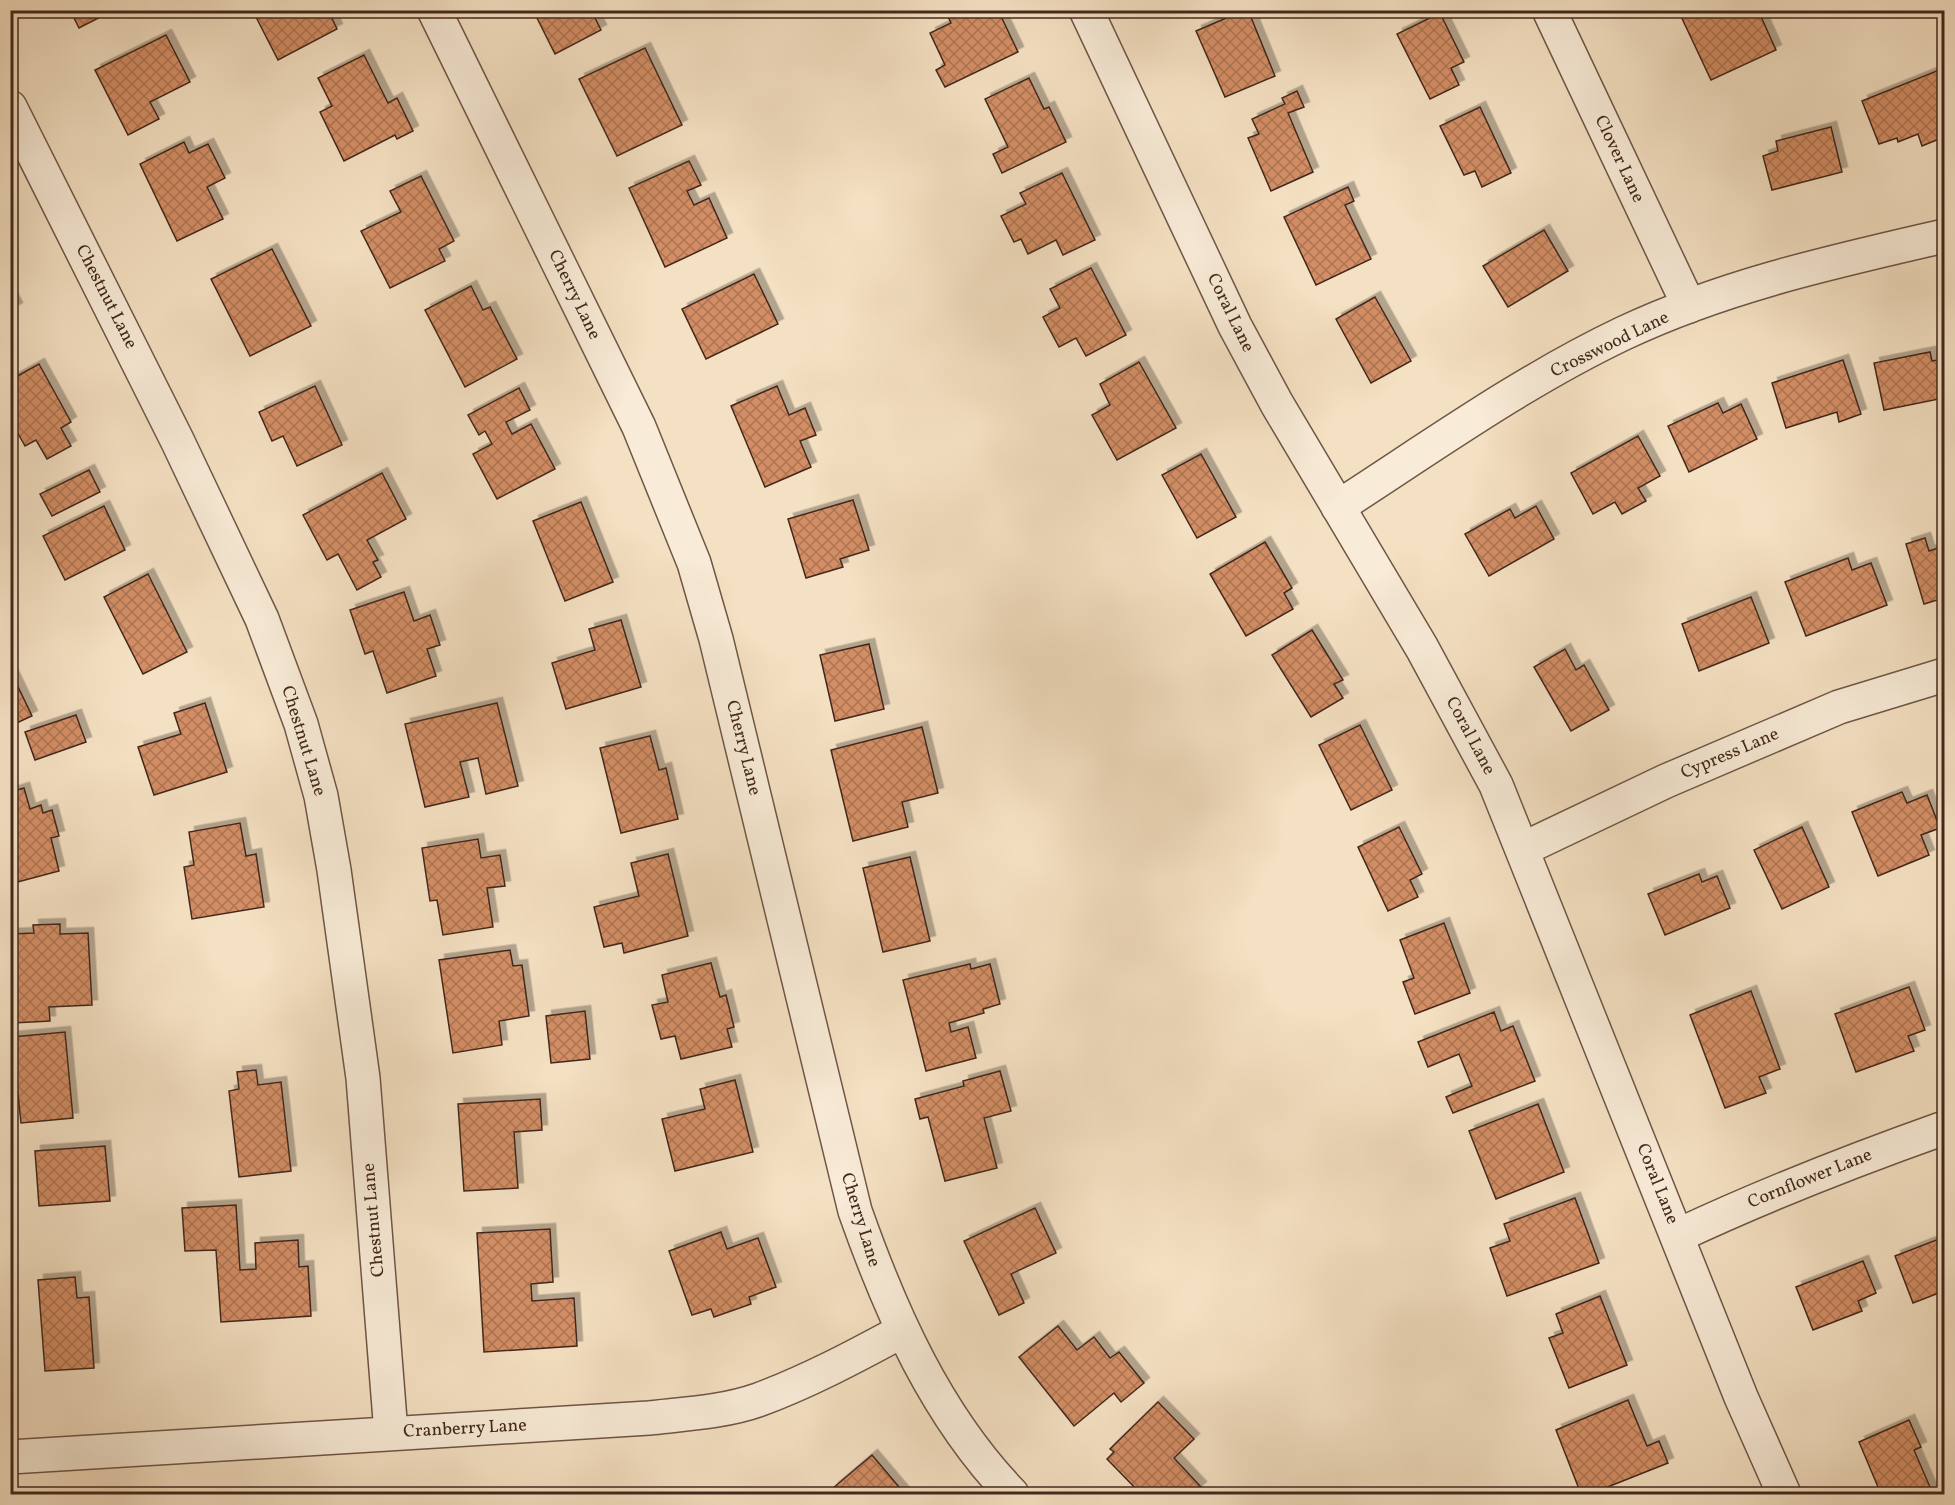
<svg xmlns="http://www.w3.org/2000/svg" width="1955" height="1505" font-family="Vollkorn,serif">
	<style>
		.building { fill: url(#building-cross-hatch); stroke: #43281c; stroke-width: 1.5; filter: url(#shadow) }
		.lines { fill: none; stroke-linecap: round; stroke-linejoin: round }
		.minor-casing { stroke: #6f5646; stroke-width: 36 }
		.minor { stroke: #f8ebd7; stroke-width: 33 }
		.labels { text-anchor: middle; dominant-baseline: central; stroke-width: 6; stroke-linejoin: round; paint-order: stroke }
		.street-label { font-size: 18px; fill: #43281c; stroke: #f8ebd7 }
	</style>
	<defs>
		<pattern id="building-cross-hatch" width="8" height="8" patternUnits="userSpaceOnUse" patternTransform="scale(1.5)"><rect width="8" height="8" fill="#d38e65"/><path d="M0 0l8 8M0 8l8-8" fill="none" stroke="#ad7452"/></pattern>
		<filter id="shadow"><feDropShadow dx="5.5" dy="-5.5" stdDeviation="0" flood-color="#0004"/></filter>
	</defs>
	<rect width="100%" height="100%" fill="#f4e0c2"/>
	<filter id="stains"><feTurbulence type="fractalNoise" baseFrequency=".00333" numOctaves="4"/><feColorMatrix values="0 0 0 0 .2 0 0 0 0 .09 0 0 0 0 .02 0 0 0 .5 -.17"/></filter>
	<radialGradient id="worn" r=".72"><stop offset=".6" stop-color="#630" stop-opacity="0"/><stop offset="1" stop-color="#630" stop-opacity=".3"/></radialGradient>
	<!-- building -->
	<g class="building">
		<path d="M70,10H114L79,28Z"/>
		<path d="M263,10H328L337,29L278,60L255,15Z"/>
		<path d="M533,10H591L601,30L555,54Z"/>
		<path d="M945,10H998L1018,52L945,87L936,70L945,65L930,33L951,23Z"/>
		<path d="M1245,10H1248L1275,76L1225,97L1196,31Z"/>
		<path d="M1683,10H1758L1776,50L1711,80L1679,12Z"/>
		<path d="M1440,13L1464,62L1451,68L1459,85L1430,99L1397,34Z"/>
		<path d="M166,35L190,82L150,102L159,119L128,135L95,70Z"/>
		<path d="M645,48L682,125L617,156L579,79Z"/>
		<path d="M364,55L388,103L397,98L413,131L397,139L395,135L344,161L320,112L332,106L318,78Z"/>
		<path d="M1944,68V137L1922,146L1918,134L1898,142L1897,138L1879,144L1862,101Z"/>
		<path d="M1029,78L1044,109L1049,107L1066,142L1002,173L993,154L1008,147L985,99Z"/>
		<path d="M1297,91L1304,107L1288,113L1313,172L1271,191L1248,138L1259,134L1252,119L1285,104L1282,98Z"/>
		<path d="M1480,107L1511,173L1482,187L1475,171L1464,175L1440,126Z"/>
		<path d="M1831,127L1842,172L1772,190L1763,156L1778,151L1776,141Z"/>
		<path d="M184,142L189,153L208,144L225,178L207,187L223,219L177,241L140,164Z"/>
		<path d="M689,161L701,185L687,191L694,205L709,198L727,238L665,267L629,188Z"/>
		<path d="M1062,173L1095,240L1063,255L1056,240L1028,254L1021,239L1014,242L1001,216L1026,204L1020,193Z"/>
		<path d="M421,176L454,241L439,249L445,261L390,288L361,231L401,212L390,191Z"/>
		<path d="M1348,187L1354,201L1345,205L1371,259L1316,285L1284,217Z"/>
		<path d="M1544,230L1568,271L1508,307L1483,266Z"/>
		<path d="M272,249L311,326L250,356L211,279Z"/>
		<path d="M1091,268L1126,335L1086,356L1076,338L1059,347L1043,317L1060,308L1050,289Z"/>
		<path d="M754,274L778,324L706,359L682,309Z"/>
		<path d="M471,286L483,310L490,307L517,359L465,387L425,310Z"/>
		<path d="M10,294L17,308L10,312Z"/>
		<path d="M1375,297L1411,361L1371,383L1336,319Z"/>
		<path d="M1930,352L1932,361L1944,359V398L1884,410L1874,363Z"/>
		<path d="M1843,360L1861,414L1839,422L1837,412L1786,428L1772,383Z"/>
		<path d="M1139,362L1176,428L1117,460L1092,415L1110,405L1100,384Z"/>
		<path d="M39,364L71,422L61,428L71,446L47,459L36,440L25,446L10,419V380Z"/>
		<path d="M315,386L342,445L297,466L283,436L272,441L259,412Z"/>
		<path d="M777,386L789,415L805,408L816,435L800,441L811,467L765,487L731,406Z"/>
		<path d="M519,388L530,410L506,422L512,434L531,424L555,469L497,499L473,454L492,444L485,431L479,435L468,415Z"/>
		<path d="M1718,403L1723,413L1741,404L1757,439L1689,472L1668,426Z"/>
		<path d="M1638,436L1660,476L1638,488L1646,501L1622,514L1615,502L1593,514L1571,473Z"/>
		<path d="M1201,454L1236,517L1197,538L1162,475Z"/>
		<path d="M89,470L100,492L52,516L40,494Z"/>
		<path d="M382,473L406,519L367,540L378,560L373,562L381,577L357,590L338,554L327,560L303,515Z"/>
		<path d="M853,500L869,550L840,559L843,567L806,578L788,519Z"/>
		<path d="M581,502L613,582L565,601L533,521Z"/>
		<path d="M104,506L125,550L65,580L43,536Z"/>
		<path d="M1536,506L1554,539L1489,576L1465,534L1510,509L1515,518Z"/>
		<path d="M1925,538L1929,551L1944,546V598L1924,604L1906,544Z"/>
		<path d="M1265,542L1292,588L1284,593L1293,609L1246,636L1210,574Z"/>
		<path d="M1848,558L1852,570L1871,563L1887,605L1806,636L1785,582Z"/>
		<path d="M148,574L187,652L143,674L104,597Z"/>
		<path d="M404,592L414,621L430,615L440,645L427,649L436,676L387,693L373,651L365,654L350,610Z"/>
		<path d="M1751,597L1769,643L1699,671L1682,624Z"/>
		<path d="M621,620L641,687L566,709L552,663L595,650L589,629Z"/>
		<path d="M1312,630L1343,680L1334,684L1343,698L1311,717L1272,655Z"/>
		<path d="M869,644L884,709L835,721L820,655Z"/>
		<path d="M1565,649L1576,670L1584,665L1609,710L1571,731L1534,667Z"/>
		<path d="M10,670L32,716L10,726Z"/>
		<path d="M205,703L227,772L154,795L138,747L181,734L174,713Z"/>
		<path d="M497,703L518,786L486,794L478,758L460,762L469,797L425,807L405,724Z"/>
		<path d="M76,715L86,742L35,760L25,732Z"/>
		<path d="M1360,725L1392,790L1351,810L1319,745Z"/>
		<path d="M922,727L938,793L902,802L908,827L853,841L831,750Z"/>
		<path d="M650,736L659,770L666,768L678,819L621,833L600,748Z"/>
		<path d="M24,788L30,809L41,805L43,813L52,810L59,836L51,838L59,871L10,884V792Z"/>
		<path d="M1902,792L1907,803L1927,795L1940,828L1921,835L1929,855L1878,876L1852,812Z"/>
		<path d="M240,823L246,856L256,854L264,907L192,919L184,867L194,865L189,832Z"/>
		<path d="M1399,827L1422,874L1410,880L1418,897L1388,911L1358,847Z"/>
		<path d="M1802,827L1829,887L1782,909L1754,850Z"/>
		<path d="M478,839L481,858L500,855L505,886L487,888L493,927L443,935L437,900L430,901L422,848Z"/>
		<path d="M668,854L688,936L624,953L622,943L604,947L594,907L639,896L631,863Z"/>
		<path d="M910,857L930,941L883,952L863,868Z"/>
		<path d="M1699,874L1702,882L1717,876L1730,908L1665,935L1648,894Z"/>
		<path d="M1444,923L1470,993L1415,1014L1403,982L1414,978L1400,940Z"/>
		<path d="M60,924V934L88,933L92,1005L49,1007L50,1021L13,1023L10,934L34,933L33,925Z"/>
		<path d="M510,950L513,966L522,965L529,1016L499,1021L502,1045L453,1053L439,960Z"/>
		<path d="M711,963L720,997L726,995L734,1027L727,1029L732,1047L681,1059L675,1036L661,1039L652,1005L668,1002L662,975Z"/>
		<path d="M970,964L971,969L990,964L1000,1004L983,1009L984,1013L949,1023L951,1032L968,1027L976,1058L926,1071L903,980Z"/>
		<path d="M1909,987L1925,1030L1908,1036L1914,1051L1856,1072L1835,1014Z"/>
		<path d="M1751,991L1780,1069L1759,1077L1766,1093L1725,1108L1690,1015Z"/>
		<path d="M585,1011L590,1059L551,1063L546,1016Z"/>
		<path d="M1494,1012L1501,1031L1513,1026L1535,1081L1453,1113L1446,1097L1472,1086L1459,1054L1428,1067L1418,1042Z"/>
		<path d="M65,1032L73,1118L21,1123L12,1037Z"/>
		<path d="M256,1070L258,1085L281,1082L291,1171L239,1177L229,1091L239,1089L237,1072Z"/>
		<path d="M1000,1071L1011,1111L984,1118L997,1168L945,1181L928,1117L920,1119L915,1099L964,1086L963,1081Z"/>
		<path d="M735,1080L753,1152L675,1171L662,1119L705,1109L700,1089Z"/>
		<path d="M540,1099L542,1130L514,1132L518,1188L464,1191L458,1104Z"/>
		<path d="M1538,1104L1564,1172L1496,1199L1469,1131Z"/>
		<path d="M105,1146L110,1201L39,1206L35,1151Z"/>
		<path d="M1575,1198L1599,1263L1507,1296L1490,1248L1510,1241L1504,1224Z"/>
		<path d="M236,1205L240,1270L256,1269L255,1243L298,1240L299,1267L308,1266L311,1316L221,1322L216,1250L185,1251L182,1208Z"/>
		<path d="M1035,1208L1056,1253L1011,1274L1024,1303L999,1315L964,1241Z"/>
		<path d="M550,1229L553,1282L531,1284L532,1301L574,1298L577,1346L484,1352L477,1233Z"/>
		<path d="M721,1232L727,1249L758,1238L776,1287L749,1297L751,1304L714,1317L711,1309L692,1315L669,1251Z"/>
		<path d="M1944,1237V1291L1913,1303L1895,1256Z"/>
		<path d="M1863,1261L1876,1293L1858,1301L1862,1311L1813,1330L1796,1287Z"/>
		<path d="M75,1277L77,1298L89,1297L94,1368L45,1371L38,1280Z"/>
		<path d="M1600,1296L1627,1365L1569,1388L1549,1338L1563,1333L1556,1314Z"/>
		<path d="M1058,1326L1077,1350L1094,1337L1110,1358L1119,1352L1144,1383L1121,1402L1114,1393L1074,1426L1019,1357Z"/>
		<path d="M1628,1400L1647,1446L1659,1441L1668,1463L1590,1494H1581L1556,1430Z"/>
		<path d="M1158,1402L1194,1439L1174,1458L1201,1487L1193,1494H1141L1107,1459L1114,1452L1110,1449Z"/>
		<path d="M1909,1420L1921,1447L1914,1450L1933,1494H1881L1859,1442Z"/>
		<path d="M872,1455L905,1494H838L833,1488Z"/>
	</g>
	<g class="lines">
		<!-- minor casing -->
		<g class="minor-casing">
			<g id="minor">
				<path d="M434,10L639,427L694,563L716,639L855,1211C891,1313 936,1415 1012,1494"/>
				<path d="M1086,10L1235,326L1277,404L1422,648L1496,785L1741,1397L1784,1494"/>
				<path d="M1549,10L1689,306"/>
				<path d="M10,107L177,440L262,619L301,724L321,796L334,870L363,1078L391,1433"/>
				<path d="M1338,507C1431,447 1523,381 1624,333C1726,285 1836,261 1944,236"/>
				<path d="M1523,849L1666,781L1839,707L1944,675"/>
				<path d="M1677,1236C1764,1195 1854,1160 1944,1128"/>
				<path d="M10,1457L649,1418C685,1414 724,1412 758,1400C807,1382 856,1356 902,1331"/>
			</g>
		</g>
		<!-- minor -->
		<use href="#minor" class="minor"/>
	</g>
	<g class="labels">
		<!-- street labels -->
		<g class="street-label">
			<text transform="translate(1619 159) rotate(65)">Clover Lane</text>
			<text transform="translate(574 295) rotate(64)">Cherry Lane</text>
			<text transform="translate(106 297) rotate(63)">Chestnut Lane</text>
			<text transform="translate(1230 313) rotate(64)">Coral Lane</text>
			<text transform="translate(1610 345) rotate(-26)">Crosswood Lane</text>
			<text transform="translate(1470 736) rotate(62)">Coral Lane</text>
			<text transform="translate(303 741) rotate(73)">Chestnut Lane</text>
			<text transform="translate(743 748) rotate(76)">Cherry Lane</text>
			<text transform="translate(1730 754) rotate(-23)">Cypress Lane</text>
			<text transform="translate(1810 1179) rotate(-22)">Cornflower Lane</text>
			<text transform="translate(1657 1184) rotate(68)">Coral Lane</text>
			<text transform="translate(374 1220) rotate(-95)">Chestnut Lane</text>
			<text transform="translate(860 1220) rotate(73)">Cherry Lane</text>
			<text transform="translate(465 1429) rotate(-3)">Cranberry Lane</text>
		</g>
	</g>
	<!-- margin -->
	<rect width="1955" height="1505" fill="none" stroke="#f4e0c2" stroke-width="36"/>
	<rect x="12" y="12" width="1931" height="1481" fill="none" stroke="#43281c" stroke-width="3"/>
	<rect x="18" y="18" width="1919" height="1469" fill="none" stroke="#43281c" stroke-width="1.5"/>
	<rect width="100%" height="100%" filter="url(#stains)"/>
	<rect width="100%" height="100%" fill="url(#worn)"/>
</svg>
